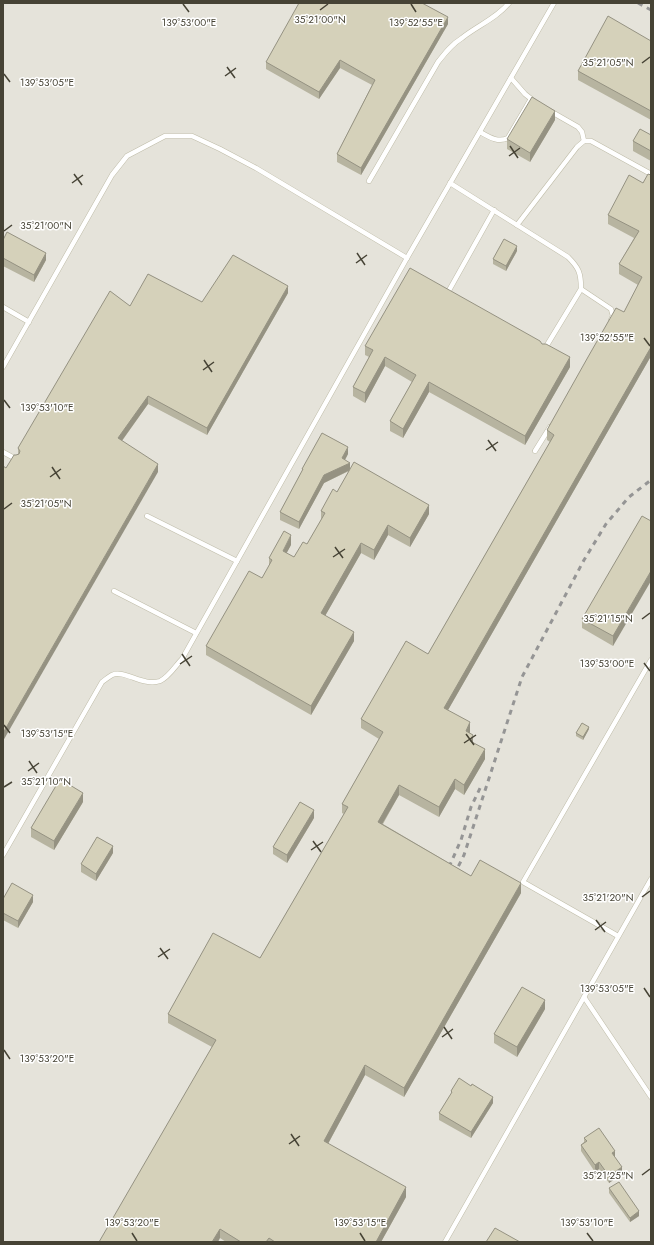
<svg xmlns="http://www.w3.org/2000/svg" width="654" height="1245" font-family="Jost,sans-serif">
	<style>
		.industrial { fill: #e5e3da }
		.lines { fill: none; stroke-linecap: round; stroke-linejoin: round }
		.lane-casing { stroke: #bfbca8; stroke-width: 5.5 }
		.lane { stroke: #fff; stroke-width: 4.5 }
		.rail { stroke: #959595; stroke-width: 3; stroke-dasharray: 5 5; stroke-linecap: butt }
		.wall { fill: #b7b4a0 }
		.shaded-wall { fill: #959282 }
		.building { fill: #d5d1ba; stroke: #959282 }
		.ticks { fill: none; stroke: #464335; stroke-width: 1.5 }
		.ticks-label { font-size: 10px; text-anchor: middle; fill: #464335; stroke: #fff; stroke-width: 3; stroke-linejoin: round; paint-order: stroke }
	</style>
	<rect width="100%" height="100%" fill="#f3f2e5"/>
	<!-- industrial -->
	<rect class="industrial" x="3" y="3" width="648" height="1239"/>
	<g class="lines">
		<!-- lane casing -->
		<g class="lane-casing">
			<g id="lane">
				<path d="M511,78L525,94L535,102"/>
				<path d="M550,111L578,127L582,132L584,141"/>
				<path d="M480,132C489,137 498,143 508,138L531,99"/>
				<path d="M369,181L438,62C445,53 452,44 462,38C477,26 497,18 509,3"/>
				<path d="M450,183L568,257C579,268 581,273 581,289L544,350"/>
				<path d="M517,225L577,147L584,141H591L651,174"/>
				<path d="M581,289L611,309L613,316L611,320"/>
				<path d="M447,294L494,210"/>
				<path d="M3,307L29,322"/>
				<path d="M3,367L112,175L127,156L165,136H192L220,149L256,168L407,258"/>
				<path d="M535,451L550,427"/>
				<path d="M3,452L16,459"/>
				<path d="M147,516L237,561"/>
				<path d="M114,591L196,633"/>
				<path d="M3,855L102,682C105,680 108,677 112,675C124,669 143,687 160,681C169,677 176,665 182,659L407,258L554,3"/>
				<path d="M618,936L523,882L651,660"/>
				<path d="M584,997L651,1097"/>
				<path d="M445,1242L651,879"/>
			</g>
		</g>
		<!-- lane -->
		<use href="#lane" class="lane"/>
		<!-- rail -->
		<g class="rail">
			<path d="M638,3L651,10"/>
			<path d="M449,867L461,840L471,807L482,784"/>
			<path d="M454,875L464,855L522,677L584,560L606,524L629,497L651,480"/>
		</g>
	</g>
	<!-- wall -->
	<g class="wall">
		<path d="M424,4L448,24L361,175L337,162V154L372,85L340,68L319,99L266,69V62Z"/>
		<path d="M651,41V120L578,80V71Z"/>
		<path d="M555,120L530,162L507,149V139Z"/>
		<path d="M651,135V161L633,151V141Z"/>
		<path d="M651,175V356L448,710L470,732V733L473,742L485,759L464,795L455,789L439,817L399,795L383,824L471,876L521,893L404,1097L365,1075L328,1144L406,1197L381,1242H226L220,1238L212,1047L168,1023V1014L260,958L344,814L342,813V804L379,739L361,728V719L428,654L550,442L547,440V430L624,312L638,285L619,274V264L634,238L608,224V215Z"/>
		<path d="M3,240L46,260L34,282L3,266Z"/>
		<path d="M517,251L506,271L493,264V259Z"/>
		<path d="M288,293L207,435L148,404L122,441L158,472L6,468L18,454V448L130,306L202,302Z"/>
		<path d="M542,344L570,367L525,445L429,392L403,438L390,431V421L412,382L385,366L365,403L353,396V387L369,357L365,355V346Z"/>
		<path d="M348,454L345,460L350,468L429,514L410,547L388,535L374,560L361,553L325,616L354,641L311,715L206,655V646L262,578L269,567V558L291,545L286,553L294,557L307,544L321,520V511L337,492L349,471L324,483L299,529L280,520V512L302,471V469Z"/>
		<path d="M651,521L613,646L582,628V619Z"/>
		<path d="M589,729L583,740L576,736V733Z"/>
		<path d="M83,802L54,850L31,837V828Z"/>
		<path d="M314,818L287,863L273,854V847Z"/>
		<path d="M113,853L96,881L81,872V864Z"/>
		<path d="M3,899L33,902L18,928L3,920Z"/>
		<path d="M545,1009L517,1057L494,1043V1034Z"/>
		<path d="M451,1091L493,1103L471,1138L439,1120V1113L451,1094Z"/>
		<path d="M584,1138L615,1158L622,1174L609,1183L599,1169L595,1172L581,1151V1145L584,1142Z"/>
		<path d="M609,1188L639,1216L630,1222L609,1193Z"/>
	</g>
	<!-- shaded-wall -->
	<g class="shaded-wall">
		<path d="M448,17V24L361,175V168Z"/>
		<path d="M340,60V68L319,99V92Z"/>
		<path d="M555,111V120L530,162V153Z"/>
		<path d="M517,246V251L506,271V266Z"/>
		<path d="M46,253V260L34,282V275Z"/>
		<path d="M288,286V293L207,435V428Z"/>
		<path d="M651,347V356L444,717V708Z"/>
		<path d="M385,357V366L365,403V393Z"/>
		<path d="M570,357V367L525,445V436Z"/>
		<path d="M429,382V392L403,438V429Z"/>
		<path d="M148,396V404L118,446V438Z"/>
		<path d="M348,447V454L342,465V458Z"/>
		<path d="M350,463V470L324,483L299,529V522L324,475Z"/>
		<path d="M158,464V472L3,741V733Z"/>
		<path d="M429,505V514L410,547V538Z"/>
		<path d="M388,525V535L374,560V550Z"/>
		<path d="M291,535V545L283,560V551Z"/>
		<path d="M361,543V553L321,623V613Z"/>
		<path d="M651,571V581L613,646V636Z"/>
		<path d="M354,632V641L311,715V706Z"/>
		<path d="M470,722V732L466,740V731Z"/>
		<path d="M589,727V729L583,740V737Z"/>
		<path d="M473,735V744L470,741Z"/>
		<path d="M485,749V759L464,795V785Z"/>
		<path d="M455,779V789L439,817V807Z"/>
		<path d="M399,785V795L378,831V822Z"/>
		<path d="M83,793V802L54,850V841Z"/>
		<path d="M314,810V818L287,863V855Z"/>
		<path d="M113,846V853L96,881V874Z"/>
		<path d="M521,883V893L404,1097V1088Z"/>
		<path d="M33,895V902L18,928V921Z"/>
		<path d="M545,1000V1009L517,1057V1047Z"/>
		<path d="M365,1065V1075L324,1151V1141Z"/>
		<path d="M493,1097V1103L471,1138V1132Z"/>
		<path d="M615,1151V1158L612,1153Z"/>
		<path d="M599,1162V1169L595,1172V1165Z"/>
		<path d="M622,1167V1174L609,1183V1176Z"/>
		<path d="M406,1187V1197L381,1242H376Z"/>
		<path d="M639,1211V1216L630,1222V1218Z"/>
		<path d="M220,1229V1238L218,1242H212Z"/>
	</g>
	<!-- building -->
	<g class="building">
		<path d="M299,3H422L448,17L361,168L337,154L375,80L340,60L319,92L266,62Z"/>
		<path d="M608,16L651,41V111L578,71Z"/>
		<path d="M532,97L555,111L530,153L507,139Z"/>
		<path d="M640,129L651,135V151L633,141Z"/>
		<path d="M648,174L651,175V347L444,708L470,722L466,731L473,735L470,741L485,749L464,785L455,779L439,807L399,785L378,822L471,876L480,860L521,883L404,1088L365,1065L324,1141L406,1187L376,1242H275L269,1238L266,1242H241L220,1229L212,1242H99L216,1040L168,1014L213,933L260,958L348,807L342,804L383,732L361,719L406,641L428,654L554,435L547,430L588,357L616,308L624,312L642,277L619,264L639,231L608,215L629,175L643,183Z"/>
		<path d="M7,232L46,253L34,275L3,258V240Z"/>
		<path d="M504,239L517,246L506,266L493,259Z"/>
		<path d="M233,255L288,286L207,428L148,396L118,438L158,464L3,733V466L6,468L14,455H16L19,454L20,451L18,448L110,291L130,306L148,274L202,302Z"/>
		<path d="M410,268L540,341L542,344H546L570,357L525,436L429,382L403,429L390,421L416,375L385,357L365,393L353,387L373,350L365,346Z"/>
		<path d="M322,433L348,447L342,458L350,463L324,475L299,522L280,512L303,469H302Z"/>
		<path d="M354,462L429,505L410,538L388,525L374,550L361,543L321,613L354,632L311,706L206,646L249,571L262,578L272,560L269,558L284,531L291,535L283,551L294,557L303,542L307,544L325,513L321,511L333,489L337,492Z"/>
		<path d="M642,516L651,521V571L613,636L582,619Z"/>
		<path d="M582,723L589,727L583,737L576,733Z"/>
		<path d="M60,779L83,793L54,841L31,828Z"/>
		<path d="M300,802L314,810L287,855L273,847Z"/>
		<path d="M97,837L113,846L96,874L81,864Z"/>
		<path d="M12,883L33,895L18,921L3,913V899Z"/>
		<path d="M522,987L545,1000L517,1047L494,1034Z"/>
		<path d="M459,1078L471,1086L472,1084L493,1097L471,1132L439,1113L452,1092L451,1091Z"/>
		<path d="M599,1128L615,1151L612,1153L622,1167L609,1176L599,1162L595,1165L581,1145L587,1141L584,1138Z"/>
		<path d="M619,1182L639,1211L630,1218L609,1188Z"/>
		<path d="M495,1228L520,1242H486Z"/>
	</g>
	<!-- ticks -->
	<path class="ticks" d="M183,4L189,12M411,4L416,12M320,10L328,4M642,63L650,57M227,67L235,78M4,74L10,82M225,76L236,68M510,146L518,158M509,156L520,148M74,174L82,185M72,183L83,175M4,231L12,225M357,253L365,265M356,263L367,255M644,338L650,346M204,360L212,372M203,370L214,362M4,400L10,408M488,440L496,451M486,450L498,442M52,467L60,479M50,477L61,469M4,509L12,503M335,547L343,558M333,557L345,549M642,619L650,613M182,654L190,666M644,663L650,671M180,664L192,656M4,725L10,733M466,734L474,745M464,743L476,735M29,761L37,773M28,771L39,763M4,787L12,782M313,841L321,852M311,850L323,842M642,897L650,891M596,920L605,932M595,930L606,922M160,948L168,959M158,957L170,949M644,988L650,997M444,1027L452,1039M442,1037L453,1029M4,1050L10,1059M291,1134L299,1146M289,1144L300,1136M642,1175L650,1169M132,1233L137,1241M360,1233L365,1241M587,1233L593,1241"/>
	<g class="ticks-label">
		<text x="320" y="23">35°21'00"N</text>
		<text x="189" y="26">139°53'00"E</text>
		<text x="416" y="26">139°52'55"E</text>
		<text x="608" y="66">35°21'05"N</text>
		<text x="47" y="86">139°53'05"E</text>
		<text x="46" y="229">35°21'00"N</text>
		<text x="607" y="341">139°52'55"E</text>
		<text x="47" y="411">139°53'10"E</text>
		<text x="46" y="507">35°21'05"N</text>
		<text x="608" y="622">35°21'15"N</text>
		<text x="607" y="667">139°53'00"E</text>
		<text x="47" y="737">139°53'15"E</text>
		<text x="46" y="785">35°21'10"N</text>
		<text x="608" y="901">35°21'20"N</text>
		<text x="607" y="992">139°53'05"E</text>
		<text x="47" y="1062">139°53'20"E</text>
		<text x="608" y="1179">35°21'25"N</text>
		<text x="132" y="1226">139°53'20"E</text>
		<text x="360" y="1226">139°53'15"E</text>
		<text x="587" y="1226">139°53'10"E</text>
	</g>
	<!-- border -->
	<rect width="654" height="1245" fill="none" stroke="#464335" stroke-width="8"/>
</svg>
